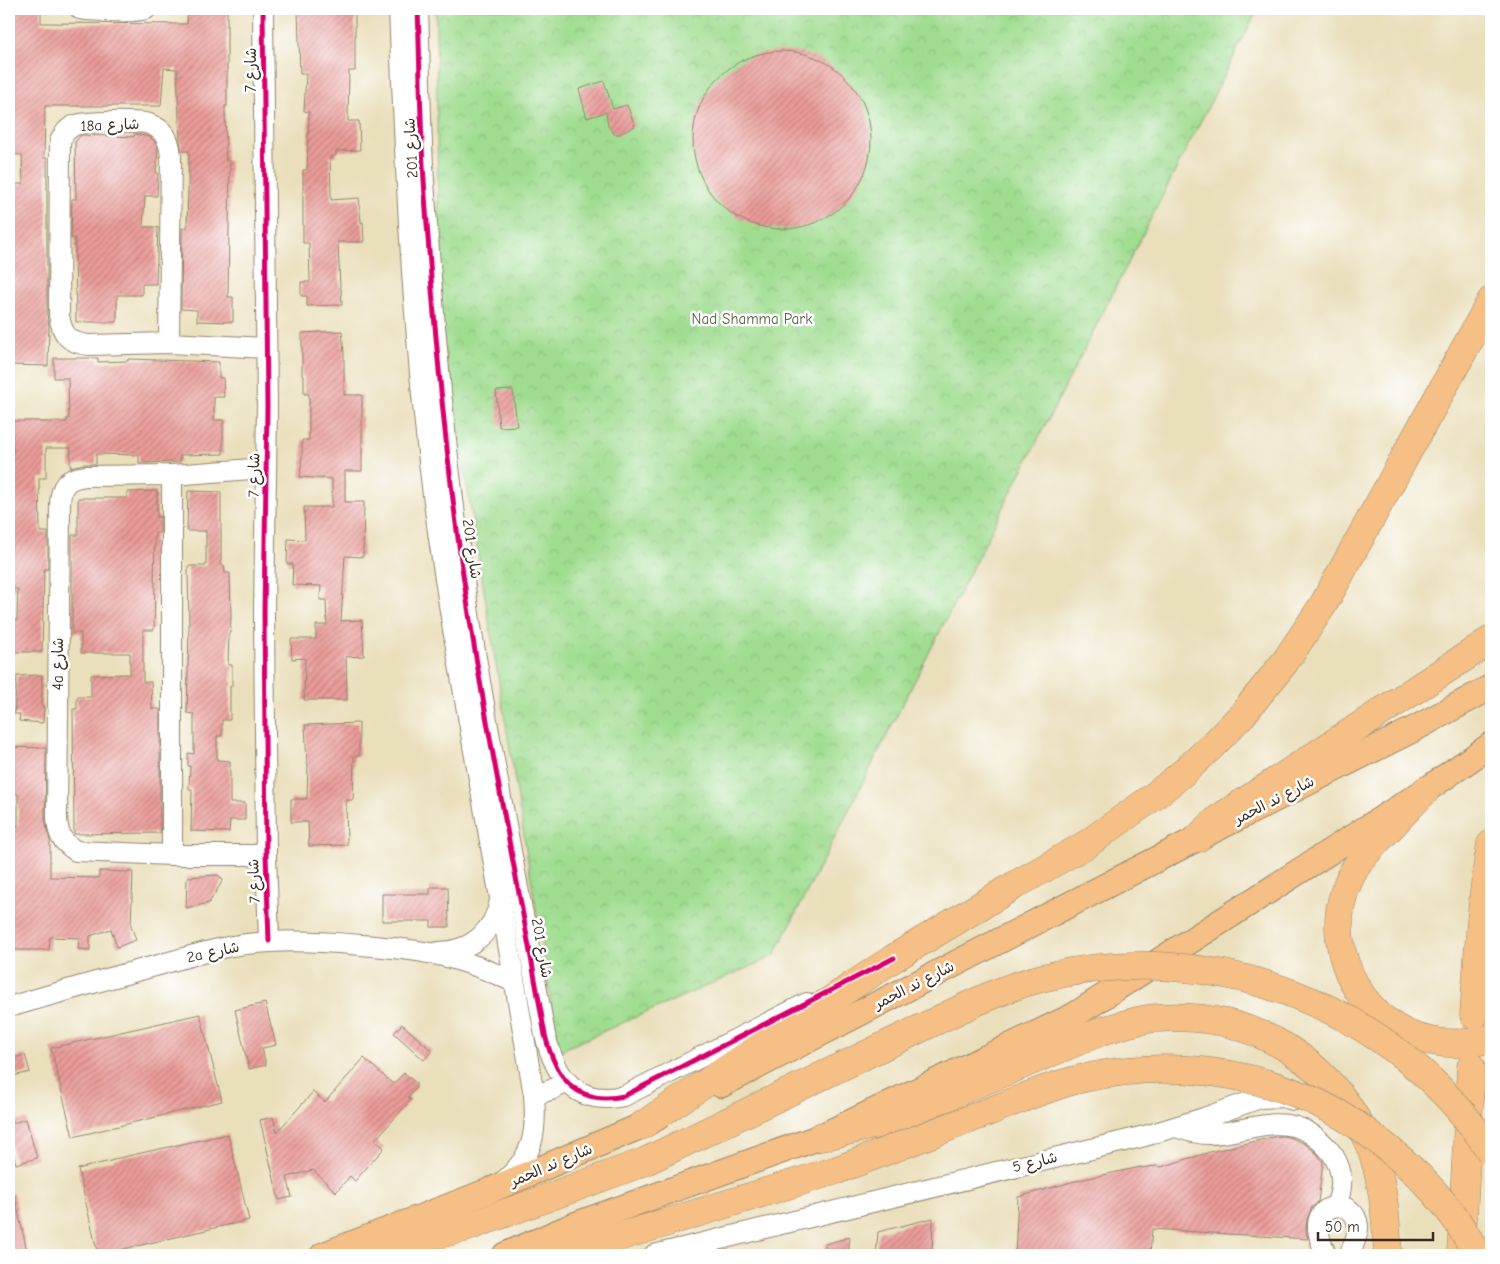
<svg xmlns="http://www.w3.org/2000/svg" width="1500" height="1264" font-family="'Comic Neue','Playpen Sans Arabic',sans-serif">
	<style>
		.park { fill: url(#park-crowns); stroke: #6e8458 }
		.building { fill: url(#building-hatch) }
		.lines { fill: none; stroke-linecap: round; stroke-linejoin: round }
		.minor-casing { stroke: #92846c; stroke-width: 22 }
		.major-casing { stroke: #92846c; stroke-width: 27 }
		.highway-casing { stroke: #92846c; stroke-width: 29 }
		.minor { stroke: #fff; stroke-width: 20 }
		.major { stroke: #f5bf86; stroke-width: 25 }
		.highway { stroke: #f5bf86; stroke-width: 28 }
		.highway-bridge-casing { stroke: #92846c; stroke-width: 29; stroke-linecap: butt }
		.highway-bridge { stroke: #f5bf86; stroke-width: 28 }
		.cycleway-casing { stroke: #fff; stroke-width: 8 }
		.cycleway { stroke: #d6006c; stroke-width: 5 }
		.labels { text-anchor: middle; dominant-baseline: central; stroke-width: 5; stroke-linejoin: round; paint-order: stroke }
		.street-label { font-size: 15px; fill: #3b2a1e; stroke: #fff }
		.park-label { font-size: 15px; fill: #596040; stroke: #fff }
	</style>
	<defs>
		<pattern id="park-crowns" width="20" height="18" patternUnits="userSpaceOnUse" patternTransform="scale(1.25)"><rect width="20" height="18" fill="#a0dd91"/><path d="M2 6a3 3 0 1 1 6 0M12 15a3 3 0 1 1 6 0" fill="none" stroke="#8bbe7d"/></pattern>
		<pattern id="building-hatch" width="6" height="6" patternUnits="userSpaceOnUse" patternTransform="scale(1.25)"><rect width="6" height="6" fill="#ea9c99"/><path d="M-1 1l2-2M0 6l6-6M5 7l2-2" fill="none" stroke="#bf7f7c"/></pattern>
	</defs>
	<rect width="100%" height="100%" fill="#fff"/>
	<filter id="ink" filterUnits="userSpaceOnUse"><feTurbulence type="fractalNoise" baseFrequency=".02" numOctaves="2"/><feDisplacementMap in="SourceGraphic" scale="10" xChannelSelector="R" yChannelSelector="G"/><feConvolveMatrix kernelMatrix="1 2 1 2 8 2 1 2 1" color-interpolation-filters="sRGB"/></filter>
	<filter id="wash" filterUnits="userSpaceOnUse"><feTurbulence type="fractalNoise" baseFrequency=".0096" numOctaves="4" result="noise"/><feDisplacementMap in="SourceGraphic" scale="20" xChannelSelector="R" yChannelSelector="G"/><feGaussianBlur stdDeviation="1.12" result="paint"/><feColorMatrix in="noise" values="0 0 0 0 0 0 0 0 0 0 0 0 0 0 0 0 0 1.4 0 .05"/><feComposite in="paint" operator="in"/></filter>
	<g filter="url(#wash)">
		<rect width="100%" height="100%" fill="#eadfbb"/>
		<!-- park -->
		<path class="park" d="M436,9H1258L774,956L559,1051L439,314Z"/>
		<g id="blocks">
			<!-- building -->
			<g class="building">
				<path d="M9,9H41V23L187,24L188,9H227V106H225L226,161H230L228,297H233V322L197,321V310L181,309L182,228H187L189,151H182L180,141L177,69L164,68L161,106H45L44,158H47V315L49,326L48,366L9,365L10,184H23L22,155L9,154Z"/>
				<path d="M326,9H355V71H349L348,121H359L360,150L336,151V156H330L331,200L359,198L361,223L363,222L364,242H338L340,288H341L342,305L307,306V296H301V282H310L309,243H303V170H307L309,112L304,111L306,74H300L298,10Z"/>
				<circle cx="782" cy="140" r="89"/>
				<path d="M604,81L613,109L627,105L635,126L620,134H614L608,126L606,112L587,118L579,89Z"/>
				<path d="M134,134L146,136L151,138L155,142L158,148L156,173H158L157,196H145L143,227H158L156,284H142V295H117V322H76L75,238H71L72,199H76L75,142L80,136L83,135L134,137Z"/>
				<path d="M342,331L344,353V395H362V471H345V502H364L363,557L345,556L341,621L362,620L364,656L346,657L347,700H304L305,658L292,659L291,639H316V625H327L326,600H320L321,586L292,585L293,564H287L288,539L305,540L304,507H332V479L300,477L302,457V440H309V394H304V376H302V333Z"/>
				<path d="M54,358H98V362L128,361V359L219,362V378H223L224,397H214V420H223V454L180,455V462L139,463V455L96,454V464H84L70,467L71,448H46V478H39L40,532H48V569H44L42,652H11V620H17L18,589H9L11,538L10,452H13L12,421H39V422H67V419H69L68,378H54Z"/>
				<path d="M513,390L517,426L499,427L496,391Z"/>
				<path d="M157,491V517H160V533H155L154,582H155L154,630H143V682H151L152,709H160V833L74,834L73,709H77V697H91V675L130,674V653H81V633H72V535H78V498H127V492Z"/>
				<path d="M188,491L221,492V565H224L225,573H230L231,616L230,633H229L228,665H232V686H230V720H222V736H217V760L230,761V803H245V820H230L229,832L191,831L192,789H189L190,766H188V753L194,754V714L187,713L189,627L188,566H206V531H187Z"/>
				<path d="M42,675V706L44,707L43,723L19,721L20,714H14L17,676Z"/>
				<path d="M359,723V756H354L353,800H346L347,845L309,846L308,822H291V799H307L308,764H307L305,725Z"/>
				<path d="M9,747L46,748L45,817L47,830L50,840V877L99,878V871L133,872L131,926L136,940L117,947L111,929L90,936V950L78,949L79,938L50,937L49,950H9V826H18V794L9,793Z"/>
				<path d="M218,875L223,880L209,903L186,908L187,877Z"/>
				<path d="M430,887H448L449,927H431V921H382V894H430Z"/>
				<path d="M265,1003L276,1045L262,1048L266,1065L249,1069L235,1010Z"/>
				<path d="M200,1014L222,1101L73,1137L51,1048Z"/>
				<path d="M402,1024L432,1051L424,1060L394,1033Z"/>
				<path d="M25,1055L30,1072L9,1077V1059Z"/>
				<path d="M364,1058L393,1084L404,1073L416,1083V1088L408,1097L411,1100L375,1140L384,1148L355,1181L350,1176L336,1192L313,1170L287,1177L292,1197L279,1200L260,1120L273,1117L277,1132L313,1092L325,1102Z"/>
				<path d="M26,1119L37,1158L16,1164L9,1140V1124Z"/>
				<path d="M228,1134L249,1220L98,1255L78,1169L114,1160V1159Z"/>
				<path d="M1283,1136L1292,1138L1305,1144L1316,1153L1323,1162L1318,1202L1312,1207L1307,1219L1306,1231L1308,1239L1152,1229L1150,1255H1015L1018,1197L1079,1180L1141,1167V1168L1156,1166L1161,1167L1210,1152L1273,1137Z"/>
				<path d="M9,1194H14L28,1255H9Z"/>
				<path d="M933,1218L932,1255H876L878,1232Z"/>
				<path d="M850,1237L848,1255H825V1244Z"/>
			</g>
		</g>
	</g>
	<g filter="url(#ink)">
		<use href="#blocks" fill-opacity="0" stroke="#92846c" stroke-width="1"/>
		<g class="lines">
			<!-- minor casing -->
			<g class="minor-casing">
				<g id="minor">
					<path d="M80,9C94,11 134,13 146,9"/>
					<path d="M263,9L267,407L264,613L266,855L269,941"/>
					<path d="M399,9C405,163 412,317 430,470C443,580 463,688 482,796C500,896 517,995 534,1095C537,1133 534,1158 501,1183"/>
					<path d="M418,9C420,61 420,113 423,165C431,289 441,414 458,538C480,704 516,869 545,1035C556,1078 576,1106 624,1096L807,1003"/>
					<path d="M169,343L171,156C170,146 168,136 159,129C156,127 152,125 149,124C140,121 84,121 76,125C67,128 64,134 60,141L59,315C62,334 68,343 89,345L169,343L266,348"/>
					<path d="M172,475V855"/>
					<path d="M266,855H172L76,851C61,841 58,835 57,817L60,506C60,486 66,478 86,476L172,475L266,468"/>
					<path d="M438,952C470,952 494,932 500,901"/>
					<path d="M9,1007C57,993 106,979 155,966C180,959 206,951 232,946C275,939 318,941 361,945C389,947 419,950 447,957C470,963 493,972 514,982"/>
					<path d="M534,1095L551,1090L567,1082"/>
					<path d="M1176,1127C1187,1131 1198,1134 1210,1134C1243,1133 1276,1114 1308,1132C1318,1138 1326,1145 1333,1155C1344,1172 1343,1188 1336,1206"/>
					<path d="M654,1255L1145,1136L1204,1118L1260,1098L1282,1097L1294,1100"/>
					<path d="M1326,1255C1323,1247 1319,1238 1318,1229C1315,1202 1355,1197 1358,1226C1359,1235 1352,1246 1350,1255"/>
				</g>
			</g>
			<!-- major casing -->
			<g class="major-casing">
				<g id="major">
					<path d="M721,1085L1198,838L1416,728L1491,687"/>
					<path d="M323,1255L491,1190L641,1126L658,1117"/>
					<path d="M505,1255L577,1224L820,1137L1073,1016L1426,790L1491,745"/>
				</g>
			</g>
			<!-- highway casing -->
			<g class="highway-casing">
				<g id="highway">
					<path d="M1426,790C1413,803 1401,816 1389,829C1369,849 1353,864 1344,893C1324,955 1366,1030 1431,1041C1452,1045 1471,1044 1491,1038"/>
					<path d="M1198,838L1218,819L1491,640"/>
					<path d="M1474,1015C1478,958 1481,901 1491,844"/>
					<path d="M641,1126L894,958L1015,885L1087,844L1153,797L1184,772L1214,744L1242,715L1285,662L1323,605L1491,301"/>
					<path d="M820,1137L878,1124L944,1098L1102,1031C1120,1026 1138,1019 1157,1018C1253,1010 1339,1063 1373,1154C1384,1186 1386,1222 1388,1255"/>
					<path d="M349,1255L465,1228L644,1162L940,1019"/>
					<path d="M526,1255L586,1247L837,1170"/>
					<path d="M1461,1255L1471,1067"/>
				</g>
			</g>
			<!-- minor -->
			<use href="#minor" class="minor"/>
			<!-- major -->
			<use href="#major" class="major"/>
			<!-- highway -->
			<use href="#highway" class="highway"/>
			<!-- highway-bridge casing -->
			<g class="highway-bridge-casing">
				<g id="highway-bridge">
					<path d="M940,1019C973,1003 1006,987 1042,978C1211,936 1395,1005 1491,1152"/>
					<path d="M837,1170C887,1151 938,1131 988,1112C1018,1100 1049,1086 1080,1079C1178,1056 1286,1073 1368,1133C1412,1165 1453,1206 1477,1255"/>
				</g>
			</g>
			<!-- highway-bridge -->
			<use href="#highway-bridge" class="highway-bridge"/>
			<!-- cycleway casing -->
			<g class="cycleway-casing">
				<g id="cycleway">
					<path d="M263,9L267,407L264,613L266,855L269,941"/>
					<path d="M418,9C420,61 420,113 423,165C431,289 441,414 458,538C480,704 516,869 545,1035C556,1078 576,1106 624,1096L894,958"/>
				</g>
			</g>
			<!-- cycleway -->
			<use href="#cycleway" class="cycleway"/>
		</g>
	</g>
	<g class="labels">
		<!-- street labels -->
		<g class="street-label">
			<text transform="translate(251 70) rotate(-90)">شارع 7</text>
			<text transform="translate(110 125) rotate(-2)">18a شارع</text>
			<text transform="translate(411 148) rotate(-93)">شارع 201</text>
			<text transform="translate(254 475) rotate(-89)">شارع 7</text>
			<text transform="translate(472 549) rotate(82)">شارع 201</text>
			<text transform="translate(58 664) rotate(-90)">4a شارع</text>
			<text transform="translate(1274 800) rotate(-27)">شارع ند الحمر</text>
			<text transform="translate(254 881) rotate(-92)">شارع 7</text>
			<text transform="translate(542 948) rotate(80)">شارع 201</text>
			<text transform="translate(213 952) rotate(-12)">2a شارع</text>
			<text transform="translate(914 985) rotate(-27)">شارع ند الحمر</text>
			<text transform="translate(1035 1162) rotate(-14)">شارع 5</text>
			<text transform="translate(551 1165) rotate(-23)">شارع ند الحمر</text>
		</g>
		<!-- park labels -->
		<g class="park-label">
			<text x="752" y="319">Nad Shamma Park</text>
		</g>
	</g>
	<!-- margin -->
	<rect width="1500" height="1264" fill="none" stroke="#fff" stroke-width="30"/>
	<!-- scale -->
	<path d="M1318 1232v8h115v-8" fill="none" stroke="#3b2a1e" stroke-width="2.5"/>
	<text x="1325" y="1232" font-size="15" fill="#3b2a1e" stroke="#ffffff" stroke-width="4" paint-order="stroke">50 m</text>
</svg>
